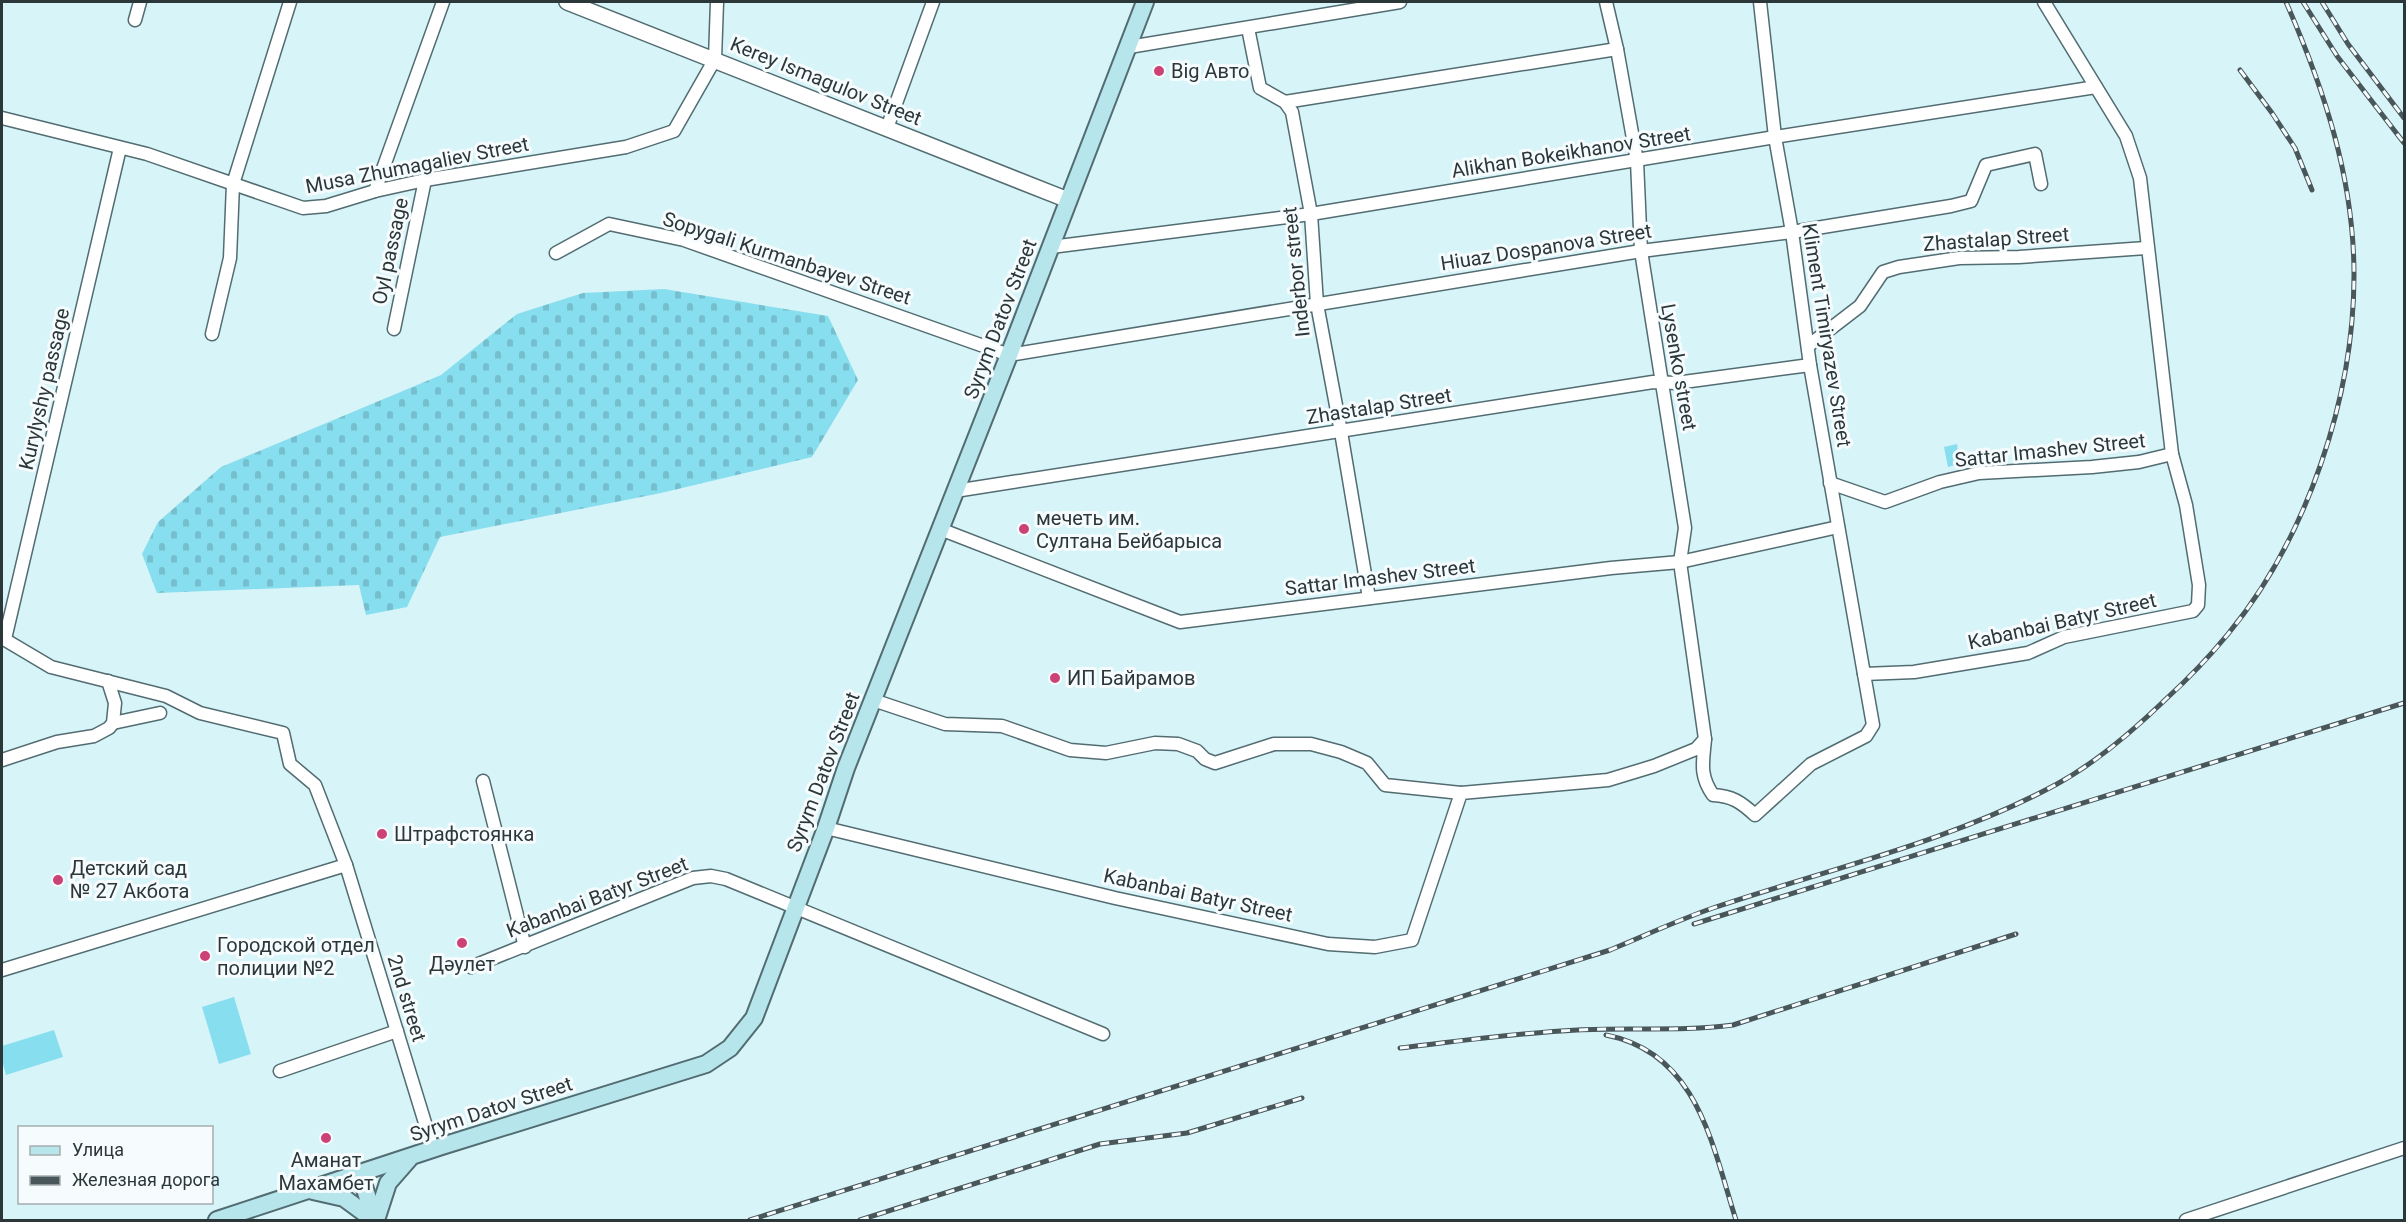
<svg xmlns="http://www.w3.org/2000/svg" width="2406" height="1222" font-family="Roboto,sans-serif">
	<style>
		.cemetery { fill: url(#cemetery-stones) }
		.garden { fill: #87deef }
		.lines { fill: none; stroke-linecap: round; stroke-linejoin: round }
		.minor-casing { stroke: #526c71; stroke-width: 15 }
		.tertiary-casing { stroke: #526c71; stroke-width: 18 }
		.secondary-casing { stroke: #526c71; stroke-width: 20 }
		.minor { stroke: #fff; stroke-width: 12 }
		.tertiary { stroke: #fff; stroke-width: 15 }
		.secondary { stroke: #b6e5ec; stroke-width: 16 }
		.rail-casing { stroke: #49575b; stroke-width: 5 }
		.rail { stroke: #f6fcfd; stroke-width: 3; stroke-dasharray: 9; stroke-linecap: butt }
		.poi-dot { fill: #cc4176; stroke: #f6fcfd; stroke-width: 2 }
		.labels { text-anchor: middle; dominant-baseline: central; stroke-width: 6; stroke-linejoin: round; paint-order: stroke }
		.poi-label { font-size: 20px; fill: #2c373a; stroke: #f6fcfd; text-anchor: start }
		.street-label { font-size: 20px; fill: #2c373a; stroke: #f6fcfd }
	</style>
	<defs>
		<pattern id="cemetery-stones" width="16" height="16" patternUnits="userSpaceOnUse" patternTransform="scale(1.5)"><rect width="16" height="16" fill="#87deef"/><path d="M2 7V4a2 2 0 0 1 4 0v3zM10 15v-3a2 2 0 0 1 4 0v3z" fill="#75bfce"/></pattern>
	</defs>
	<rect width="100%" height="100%" fill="#d7f4f9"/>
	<!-- cemetery -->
	<path class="cemetery" d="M664,289L828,316L858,380L812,457L661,493L440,537L407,607L366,615L359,585L157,593L142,554L158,522L221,467L441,375L517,314L583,293Z"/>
	<!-- garden -->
	<g class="garden">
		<path d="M1957,444L1960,464L1948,467L1944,447Z"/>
		<path d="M234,997L251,1054L219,1064L202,1007Z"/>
		<path d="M54,1030L63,1057L6,1075L2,1060V1046Z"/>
	</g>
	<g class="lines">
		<!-- minor casing -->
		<g class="minor-casing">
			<g id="minor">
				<path d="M1606,2L1617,49L1637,161L1641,251L1685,528L1680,562L1705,739"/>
				<path d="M1760,2L1775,137L1792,232L1810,365L1864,674"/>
				<path d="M135,20L140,2"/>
				<path d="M1248,28L1260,88L1285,102L1292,112L1311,214L1317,304L1341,432L1369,598"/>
				<path d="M1129,47L1400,2"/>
				<path d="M1285,102L1617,49"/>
				<path d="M2,118L147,154L303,208L326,206L375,191L425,180L626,147L674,131L715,59L717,2"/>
				<path d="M887,128L933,2"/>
				<path d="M375,191L443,2"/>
				<path d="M1051,247L1311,214L1775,137L2096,87"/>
				<path d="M556,253L609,224L684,240L1009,355L1641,251L1792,232L1951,206L1971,201L1986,165L2035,154L2041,184"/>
				<path d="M394,329L425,180"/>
				<path d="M212,334L230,258L233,184L290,2"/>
				<path d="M1808,346L1860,306L1883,272L1899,267L1959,258L2019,257L2146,248"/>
				<path d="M1830,483L1885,502L1940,482L1979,473L2092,467L2139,462L2172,454"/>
				<path d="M955,491L1653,382L1676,383L1810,365"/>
				<path d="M940,529L1180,622L1611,568L1680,562L1838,527"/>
				<path d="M2,638L51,667L166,696L200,713L283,733L290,764L315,785L346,865L433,1149"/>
				<path d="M5,639L120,148"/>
				<path d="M873,700L945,724L1002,726L1070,750L1106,753L1155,743L1178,744L1197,751L1205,759L1215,763L1274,744H1311L1341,752L1367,763L1385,785L1461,793"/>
				<path d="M113,723L160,713"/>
				<path d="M2,760L57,742L94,736L109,728L113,723L115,703L108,681"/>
				<path d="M483,781L525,947"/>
				<path d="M826,828L1115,898L1328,944L1375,947L1412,940L1461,793L1608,780L1654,766L1696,749L1705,739C1703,762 1699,775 1713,795C1732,796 1741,802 1755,815L1811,764L1866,736L1873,725L1864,674L1914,672L2028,653L2064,637L2193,611L2198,605L2199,585L2186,505L2172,454L2140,178L2126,136L2044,2"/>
				<path d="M471,967L693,878L711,876L726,879L1103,1034"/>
				<path d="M2,970L346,865"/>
				<path d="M280,1071L397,1031"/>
				<path d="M2186,1220L2404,1148"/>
			</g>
		</g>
		<!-- tertiary casing -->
		<g class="tertiary-casing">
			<path id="tertiary" d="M567,2L1068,200"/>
		</g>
		<!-- secondary casing -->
		<g class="secondary-casing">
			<g id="secondary">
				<path d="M360,1174L375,1220"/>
				<path d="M313,1191L344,1198L374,1220"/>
				<path d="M217,1220L442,1146L706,1064L730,1048L754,1018L826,828L846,768L1009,355L1145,2"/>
				<path d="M376,1220L388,1183L409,1159"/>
			</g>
		</g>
		<!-- minor -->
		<use href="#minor" class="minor"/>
		<!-- tertiary -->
		<use href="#tertiary" class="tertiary"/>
		<!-- secondary -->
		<use href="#secondary" class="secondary"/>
		<!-- rail casing -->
		<g class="rail-casing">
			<g id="rail">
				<path d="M2303,2L2337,56L2404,143"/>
				<path d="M2322,2L2348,44L2404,118"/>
				<path d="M2240,70L2272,113L2295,148L2312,190"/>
				<path d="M1694,924L2404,703"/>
				<path d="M1606,1035C1698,1053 1712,1145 1736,1220"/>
				<path d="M1400,1048C1459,1041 1518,1033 1577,1030C1630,1027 1681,1032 1733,1025L2016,934"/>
				<path d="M750,1220L1610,950C1644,936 1678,920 1713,908C1828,869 1950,842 2057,784C2097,762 2133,731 2166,699C2188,679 2209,657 2228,634C2307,538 2354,398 2354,275C2354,178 2324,89 2286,2"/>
				<path d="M860,1220L1100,1144L1187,1133L1302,1098"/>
			</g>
		</g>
		<!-- rail -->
		<use href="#rail" class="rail"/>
	</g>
	<!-- markers -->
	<g class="poi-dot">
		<circle cx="1159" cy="71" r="6"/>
		<circle cx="1024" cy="529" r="6"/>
		<circle cx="1055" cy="678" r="6"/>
		<circle cx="382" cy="834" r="6"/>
		<circle cx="58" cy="880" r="6"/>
		<circle cx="462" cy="943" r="6"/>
		<circle cx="205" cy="956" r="6"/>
		<circle cx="326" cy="1138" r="6"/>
	</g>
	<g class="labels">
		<!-- poi labels -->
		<g class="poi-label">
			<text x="1171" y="71">Big Авто</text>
			<text x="1036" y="518">мечеть им.<tspan x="1036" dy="23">Султана Бейбарыса</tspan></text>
			<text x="1067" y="678">ИП Байрамов</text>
			<text x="394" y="834">Штрафстоянка</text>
			<text x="70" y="868">Детский сад<tspan x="70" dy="23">№ 27 Акбота</tspan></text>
			<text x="217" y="945">Городской отдел<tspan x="217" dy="23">полиции №2</tspan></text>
			<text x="462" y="964" text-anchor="middle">Дәулет</text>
			<text x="326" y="1160" text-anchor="middle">Аманат<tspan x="326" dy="23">Махамбет</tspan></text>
		</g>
		<!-- street labels -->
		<g class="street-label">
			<text transform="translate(826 81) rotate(22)">Kerey Ismagulov Street</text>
			<text transform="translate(1571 152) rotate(-9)">Alikhan Bokeikhanov Street</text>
			<text transform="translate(417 165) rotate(-11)">Musa Zhumagaliev Street</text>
			<text transform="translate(1996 239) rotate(-4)">Zhastalap Street</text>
			<text transform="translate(1546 247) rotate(-9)">Hiuaz Dospanova Street</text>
			<text transform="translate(390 251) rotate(-78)">Oyl passage</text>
			<text transform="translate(787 258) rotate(18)">Sopygali Kurmanbayev Street</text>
			<text transform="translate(1296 272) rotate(-96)">Inderbor street</text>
			<text transform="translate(1000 319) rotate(-69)">Syrym Datov Street</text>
			<text transform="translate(1827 335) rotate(81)">Kliment Timiryazev Street</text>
			<text transform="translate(1679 367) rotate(80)">Lysenko street</text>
			<text transform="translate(44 389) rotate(-77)">Kurylyshy passage</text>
			<text transform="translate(1379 406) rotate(-9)">Zhastalap Street</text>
			<text transform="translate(2050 450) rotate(-6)">Sattar Imashev Street</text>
			<text transform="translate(1380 577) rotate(-7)">Sattar Imashev Street</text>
			<text transform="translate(2062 621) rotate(-13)">Kabanbai Batyr Street</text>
			<text transform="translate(823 772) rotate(-69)">Syrym Datov Street</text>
			<text transform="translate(1198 895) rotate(12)">Kabanbai Batyr Street</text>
			<text transform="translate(597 897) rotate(-21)">Kabanbai Batyr Street</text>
			<text transform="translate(407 998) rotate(73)">2nd street</text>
			<text transform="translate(491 1109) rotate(-18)">Syrym Datov Street</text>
		</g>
	</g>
	<!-- border -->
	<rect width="2406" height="1222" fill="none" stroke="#2c373a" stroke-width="6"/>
	<!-- legend -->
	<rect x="18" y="1126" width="195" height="78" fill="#f6fcfd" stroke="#a5adaf" stroke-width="1.5"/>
	<rect x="30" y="1146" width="30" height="9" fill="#b6e5ec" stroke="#a5adaf" stroke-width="1.5"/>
	<text x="72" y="1156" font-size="18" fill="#2c373a">Улица</text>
	<rect x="30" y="1176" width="30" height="9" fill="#49575b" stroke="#a5adaf" stroke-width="1.5"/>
	<text x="72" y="1186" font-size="18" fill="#2c373a">Железная дорога</text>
</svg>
